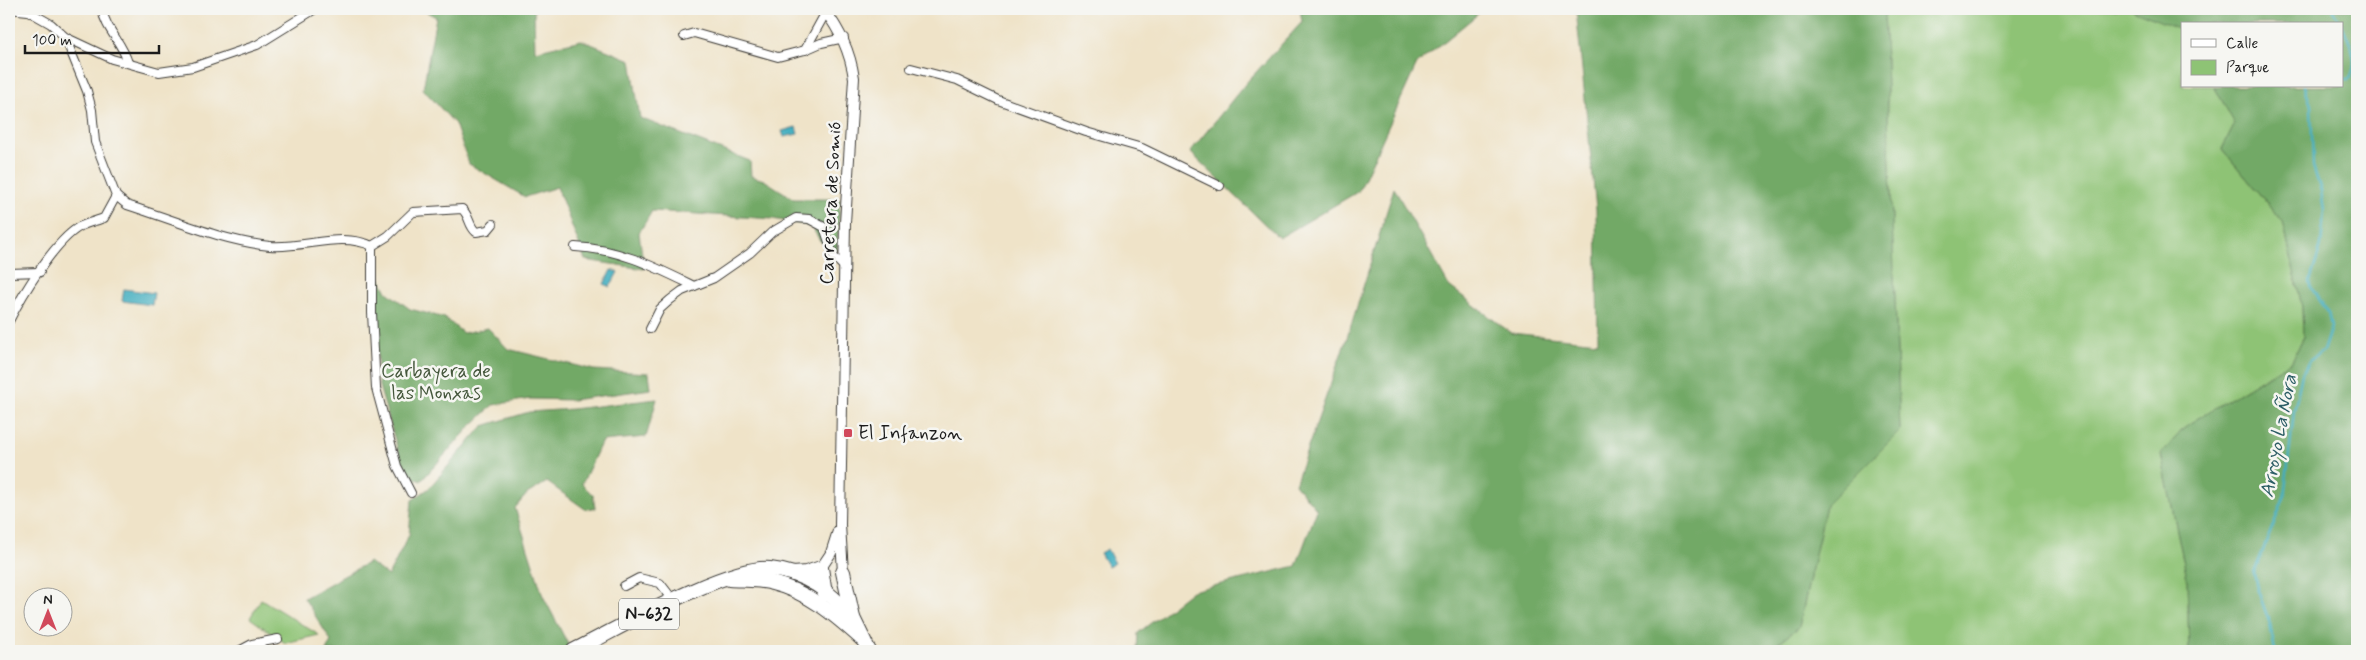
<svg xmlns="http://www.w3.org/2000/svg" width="2366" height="660" font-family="Mynerve,sans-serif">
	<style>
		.green { fill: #8ec375; stroke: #557048 }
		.forest { fill: #72a966; stroke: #476241 }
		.water { fill: #40adbf; stroke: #2e646e }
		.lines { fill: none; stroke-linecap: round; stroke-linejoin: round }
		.stream { stroke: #40adbf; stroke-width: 2.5 }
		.minor-casing { stroke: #3c3a36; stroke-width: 10 }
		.tertiary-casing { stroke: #3c3a36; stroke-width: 12 }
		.trunk-casing { stroke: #3c3a36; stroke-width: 16 }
		.minor { stroke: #fff; stroke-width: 8 }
		.tertiary { stroke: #fff; stroke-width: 10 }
		.trunk { stroke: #fff; stroke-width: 14 }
		.poi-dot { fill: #d1495b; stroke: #f6f6f2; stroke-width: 2 }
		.labels { text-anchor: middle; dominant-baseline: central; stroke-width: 5; stroke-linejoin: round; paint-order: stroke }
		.shield { fill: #f6f6f2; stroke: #5d5d5c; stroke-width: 1 }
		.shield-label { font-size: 18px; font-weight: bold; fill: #1c1c1c }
		.street-label { font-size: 19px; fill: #1c1c1c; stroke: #f6f6f2 }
		.park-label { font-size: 19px; fill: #44563b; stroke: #f6f6f2 }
		.poi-label { font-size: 19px; fill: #1c1c1c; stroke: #f6f6f2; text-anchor: start }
		.water-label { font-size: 20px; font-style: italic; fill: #2c5d65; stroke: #f6f6f2 }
	</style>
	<rect width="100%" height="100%" fill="#f6f6f2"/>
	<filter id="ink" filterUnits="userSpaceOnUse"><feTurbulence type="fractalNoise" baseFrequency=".02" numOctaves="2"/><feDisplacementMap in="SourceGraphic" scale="10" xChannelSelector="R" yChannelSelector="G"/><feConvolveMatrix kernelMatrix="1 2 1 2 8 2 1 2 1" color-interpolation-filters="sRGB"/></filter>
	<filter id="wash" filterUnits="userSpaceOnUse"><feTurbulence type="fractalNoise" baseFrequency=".0096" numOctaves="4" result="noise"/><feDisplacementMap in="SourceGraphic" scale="20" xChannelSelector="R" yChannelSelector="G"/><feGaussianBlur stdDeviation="1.12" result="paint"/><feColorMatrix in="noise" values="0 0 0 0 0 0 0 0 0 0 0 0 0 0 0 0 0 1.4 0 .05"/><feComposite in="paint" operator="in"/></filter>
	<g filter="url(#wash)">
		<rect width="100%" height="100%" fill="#efe3c8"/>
		<!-- green -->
		<g class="green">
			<path d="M1884,9H2133L2135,11L2181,27L2182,86H2214L2235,124L2222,149L2283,222L2302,307L2303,338L2292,361L2187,425L2161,454L2187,578L2189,651H1768L1799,627L1826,505L1900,431Z"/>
			<path d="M261,599L319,635L285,643L250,618Z"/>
		</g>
		<!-- forest -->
		<g class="forest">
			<path d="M421,9H534L535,51L581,40L631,60L640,118L750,161L751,176L764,180L794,199H840L837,252L821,242L811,226L773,219L652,211L639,233L644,269L585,260L557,187L525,197L469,164L455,124L423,89L436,17Z"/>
			<path d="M1300,9H1484L1417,64L1359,191L1279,238L1190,152L1246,83L1302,22Z"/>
			<path d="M1576,9H1884L1900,431L1826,505L1799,627L1768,651H1137L1138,633L1192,591L1296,566L1317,510L1295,484L1350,329L1394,188L1449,286L1511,333L1598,342L1596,209Z"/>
			<path d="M2133,9H2357V651H2189L2187,578L2161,454L2187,425L2292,361L2303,338L2302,307L2283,222L2222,149L2235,124L2214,86H2342V24H2182V30L2135,11Z"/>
			<path d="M378,274L387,292L410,309L445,318L463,333L488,328L508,349L594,370L649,373L651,389L572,400L530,399L493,405L470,427L421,481L405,474L379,386L375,313Z"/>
			<path d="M657,399L646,437L602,441L582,484L593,495L595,508L585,509L547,482L527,494L515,508L543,596L569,646L561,651H326L331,641L304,598L369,562L388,576L409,535L412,500L428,489L483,426L529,412L572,409Z"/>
		</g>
		<!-- water -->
		<g class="water">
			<path d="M796,127L798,134L784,137L782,131Z"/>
			<path d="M611,270L618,272L610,287L604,284Z"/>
			<path d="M124,289L154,293L152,305L122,301Z"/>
			<path d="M1107,549L1115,563L1108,567L1100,553Z"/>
		</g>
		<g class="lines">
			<!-- stream -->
			<g class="stream">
				<path d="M2332,9L2342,24"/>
				<path d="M2342,25C2349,41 2361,63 2349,79H2342"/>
				<path d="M2275,651L2270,624L2257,588L2254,573L2284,498L2294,411L2302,374L2309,361L2323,351L2331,327L2328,312L2312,289L2310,281L2321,246L2324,210L2321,191L2313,166L2311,105L2304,86"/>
			</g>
		</g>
	</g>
	<g filter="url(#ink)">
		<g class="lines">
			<!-- minor casing -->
			<g class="minor-casing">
				<g id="minor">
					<path d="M9,9L28,11L51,24L65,37L112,59L159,72L193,67L257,45L315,9"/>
					<path d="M102,9C105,29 123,43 128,63"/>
					<path d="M684,36L694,33L778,57L805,50L826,12"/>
					<path d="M805,50L821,43L844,38"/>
					<path d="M911,68L957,80L998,100L1086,132L1142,148L1220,186"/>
					<path d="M116,196L127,205C174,220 222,241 270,246C303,249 341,231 372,246V313L376,388L397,466L411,493"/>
					<path d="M372,246L388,236L413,212L462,209C470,216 468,225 476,232L488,230L493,224"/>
					<path d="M575,247C620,249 653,266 694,286"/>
					<path d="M9,273L40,272"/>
					<path d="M9,321C22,295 54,242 79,227C86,223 96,221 104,218L116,196L95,142L92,110L87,91L65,37"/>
					<path d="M650,329L660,309L670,300L682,291L714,278L750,253L772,232L796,218L809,219L824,227L834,257L844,267"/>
					<path d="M624,586L639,578L660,583L674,601"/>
					<path d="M239,651L252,644L278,639"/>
				</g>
			</g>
			<!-- tertiary casing -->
			<g class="tertiary-casing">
				<g id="tertiary">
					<path d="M824,9C840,31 850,51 854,78L845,223L840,525L843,572"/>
					<path d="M821,568L831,553L838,531"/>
				</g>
			</g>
			<!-- trunk casing -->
			<g class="trunk-casing">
				<g id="trunk">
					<path d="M843,572L853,618L869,651"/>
					<path d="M793,574L806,573L821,568L825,594"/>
					<path d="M729,579C743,580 759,579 772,583C809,592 835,615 863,640"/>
					<path d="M573,651C616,630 727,565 770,569C808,573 829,591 853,618"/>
				</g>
			</g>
			<!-- minor -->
			<use href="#minor" class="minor"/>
			<!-- tertiary -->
			<use href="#tertiary" class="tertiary"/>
			<!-- trunk -->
			<use href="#trunk" class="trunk"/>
		</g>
	</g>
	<!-- markers -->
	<rect class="poi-dot" x="843" y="428" width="10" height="10" rx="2.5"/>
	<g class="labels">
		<!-- shield labels -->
		<rect class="shield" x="619" y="598.5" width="60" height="31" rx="4"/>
		<g class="shield-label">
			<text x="649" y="614">N-632</text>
		</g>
		<!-- street labels -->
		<g class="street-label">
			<text transform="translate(831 203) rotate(-87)">Carretera de Somió</text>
		</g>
		<!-- park labels -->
		<g class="park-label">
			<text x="436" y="371">Carbayera de<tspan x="436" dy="22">las Monxas</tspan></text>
		</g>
		<!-- poi labels -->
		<g class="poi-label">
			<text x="858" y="433">El Infanzon</text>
		</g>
		<!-- water labels -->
		<g class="water-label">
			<text transform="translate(2279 436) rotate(-79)">Arroyo La Ñora</text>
		</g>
	</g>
	<!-- margin -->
	<rect width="2366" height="660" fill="none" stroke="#f6f6f2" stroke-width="30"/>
	<!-- legend -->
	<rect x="2181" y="22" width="162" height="65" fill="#f6f6f2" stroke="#9f9f9c"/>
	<rect x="2191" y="39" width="25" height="8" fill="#ffffff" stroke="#9f9f9c"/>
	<text x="2226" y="48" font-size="15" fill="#1c1c1c">Calle</text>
	<rect x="2191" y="60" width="25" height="15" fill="#8ec375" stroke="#9f9f9c"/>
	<text x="2226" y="72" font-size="15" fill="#1c1c1c">Parque</text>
	<!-- north arrow -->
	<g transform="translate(48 612)"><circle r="24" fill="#f6f6f2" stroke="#9f9f9c"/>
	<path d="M0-4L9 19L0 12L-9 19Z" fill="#d1495b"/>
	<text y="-8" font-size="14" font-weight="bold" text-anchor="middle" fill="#1c1c1c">N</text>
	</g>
	<!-- scale -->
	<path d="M25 45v8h134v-8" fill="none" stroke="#1c1c1c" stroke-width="2.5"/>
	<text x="32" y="45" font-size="15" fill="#1c1c1c" stroke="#f6f6f2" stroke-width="4" paint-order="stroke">100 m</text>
</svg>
